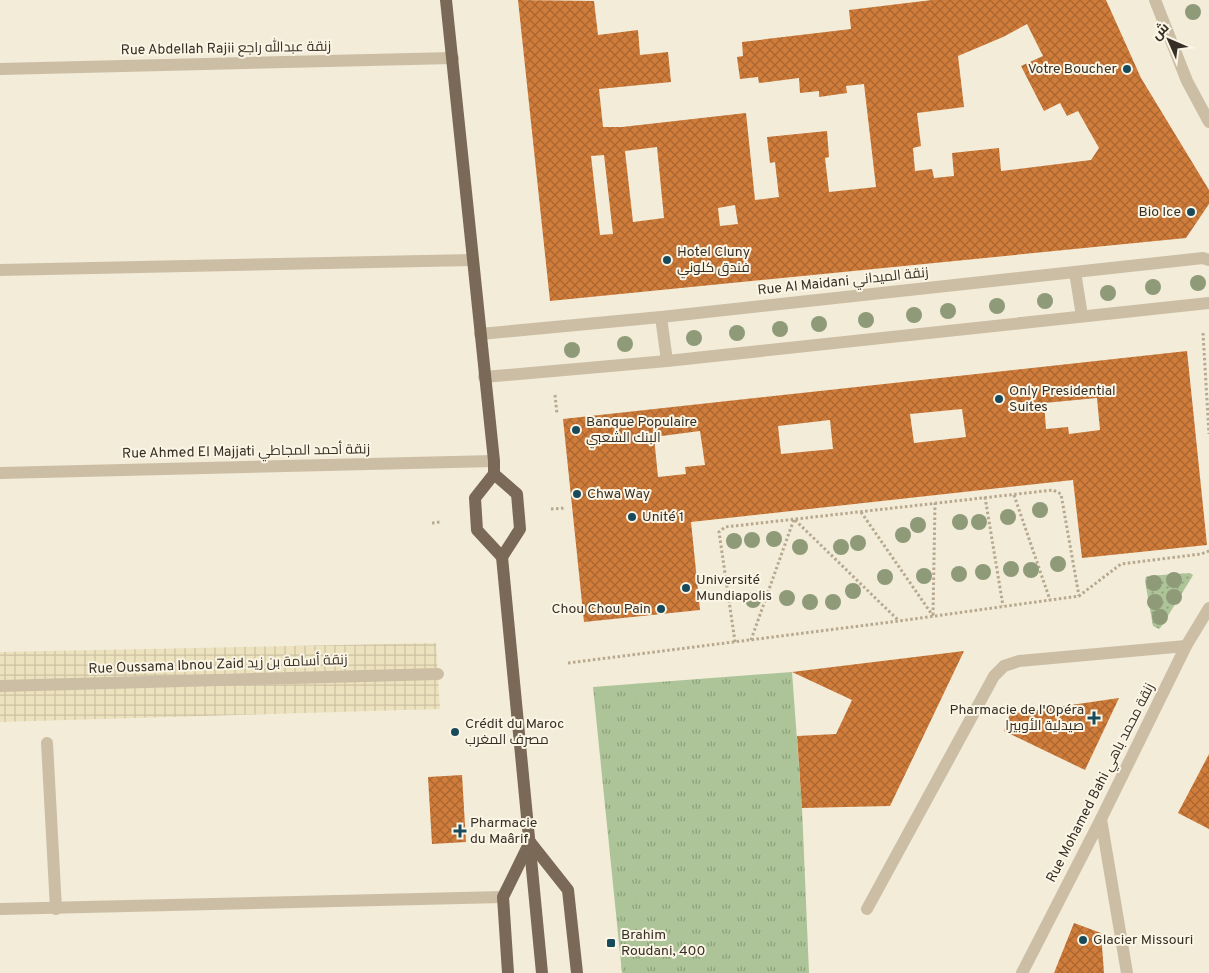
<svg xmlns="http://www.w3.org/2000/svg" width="1209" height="973" font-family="Overpass,Cairo,sans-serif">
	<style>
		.grass { fill: url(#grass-dots) }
		.park { fill: url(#park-tufts) }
		.plaza { fill: url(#plaza-grid) }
		.building { fill: url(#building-cross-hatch); fill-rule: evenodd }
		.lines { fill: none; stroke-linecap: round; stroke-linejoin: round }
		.path { stroke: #b8a98e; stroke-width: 3; stroke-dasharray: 2.5 2.5; stroke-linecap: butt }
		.pedestrian { stroke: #ccbea4; stroke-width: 12 }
		.minor { stroke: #ccbea4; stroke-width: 12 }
		.tertiary { stroke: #ccbea4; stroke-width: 12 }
		.primary { stroke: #7a6956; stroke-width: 12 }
		.tree { fill: #8e9a78 }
		.poi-dot { fill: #184a5c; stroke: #fbf5e5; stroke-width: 2 }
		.labels { text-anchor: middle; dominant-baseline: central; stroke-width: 4; stroke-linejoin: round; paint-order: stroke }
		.street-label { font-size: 14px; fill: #372f26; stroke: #fbf5e5 }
		.poi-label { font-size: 14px; fill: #372f26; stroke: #fbf5e5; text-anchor: start }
	</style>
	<defs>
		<pattern id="grass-dots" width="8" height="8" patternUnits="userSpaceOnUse" patternTransform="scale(1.25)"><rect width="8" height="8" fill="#acc497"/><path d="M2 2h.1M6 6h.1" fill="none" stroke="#8da07b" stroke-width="1.8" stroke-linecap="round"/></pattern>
		<pattern id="park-tufts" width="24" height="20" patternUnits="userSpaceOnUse" patternTransform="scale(1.25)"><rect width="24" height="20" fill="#acc497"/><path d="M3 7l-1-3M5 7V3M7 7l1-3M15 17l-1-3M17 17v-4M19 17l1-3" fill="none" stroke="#8da07b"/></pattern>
		<pattern id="plaza-grid" width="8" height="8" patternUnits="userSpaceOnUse" patternTransform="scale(1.25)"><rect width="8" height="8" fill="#ede2be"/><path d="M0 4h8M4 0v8" fill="none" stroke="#ccc2a3"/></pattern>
		<pattern id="building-cross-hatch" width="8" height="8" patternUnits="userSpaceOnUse" patternTransform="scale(1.25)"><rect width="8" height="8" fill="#d07c3a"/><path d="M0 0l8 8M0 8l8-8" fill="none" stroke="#aa6631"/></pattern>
	</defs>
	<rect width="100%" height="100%" fill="#f3ecd9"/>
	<!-- grass -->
	<path class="grass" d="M1190,573L1193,575L1192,577L1161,627L1159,629L1153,626L1145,581L1146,577L1148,576Z"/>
	<!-- park -->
	<path class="park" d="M792,672L802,808L809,973H622L593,687Z"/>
	<!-- plaza -->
	<path class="plaza" d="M436,643L440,709L0,722V652Z"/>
	<!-- building -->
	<g class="building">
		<path d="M518,0L594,1L598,35L638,30L640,55L668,52L671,82L599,89L603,127H622L746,113L755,200L779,197L775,162L770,163L767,137L827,131L829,157L825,158L829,192L876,187L864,84L846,86L847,93L819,97V91L800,93L799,78L759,83L758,77L740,79L737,57L743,56L742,42L851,29L849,10L932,0H1106L1141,78L1209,190V204L1186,238L550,301ZM1027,24L1043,56L1021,66L1044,111L1060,103L1067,116L1078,111L1099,148L1091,160L1001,171L999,148L952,153L954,176L934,178L932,169L915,171L913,148L921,146L917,113L964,107L958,56L1003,37ZM657,147L664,218L633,222L625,151ZM604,155L613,234L600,235L591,156ZM735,205L738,224L720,226L718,208Z"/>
		<path d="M1187,351L1207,545L1082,558L1073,480L691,522L700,610L584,622L563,419ZM1097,398L1100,430L1069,434L1068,427L1046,429L1044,403ZM962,409L966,437L914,443L910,414ZM830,420L833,449L781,454L778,426ZM700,431L705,465L685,467L686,474L658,477L654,437Z"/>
		<path d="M964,651L890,806L802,808L797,736L836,734L852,700L792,672Z"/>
		<path d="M1119,698L1085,770L1004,731L1010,714Z"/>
		<path d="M1209,754V829L1178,813Z"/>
		<path d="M462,775L466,842L432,844L428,777Z"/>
		<path d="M1074,923L1101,933L1104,973H1054Z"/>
	</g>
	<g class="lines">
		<!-- path -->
		<g class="path">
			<path d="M1203,333L1209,434"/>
			<path d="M555,395L557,414"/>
			<path d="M1014,495L1050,600"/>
			<path d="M985,497L1003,606"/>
			<path d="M551,509L566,508"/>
			<path d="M861,512L933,616"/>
			<path d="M432,523L440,522"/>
			<path d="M933,615L935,503"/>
			<path d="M751,640L794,519L899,621"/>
			<path d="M735,642L719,532L725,527L1053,490L1061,494L1079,596"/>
			<path d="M568,663L899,621L1079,596L1121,564L1201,554L1209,551"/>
		</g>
		<!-- pedestrian -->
		<path class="pedestrian" d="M0,686L438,674"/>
		<!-- minor -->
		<g class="minor">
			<path d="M0,69L453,58"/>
			<path d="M0,270L472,260"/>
			<path d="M1075,272L1082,316"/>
			<path d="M661,317L667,361"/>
			<path d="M480,334L661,317L1203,258L1209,260"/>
			<path d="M484,377L667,361L1209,303"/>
			<path d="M0,473L494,461"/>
			<path d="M47,743L56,909"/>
			<path d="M1101,819L1127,973"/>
			<path d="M0,909L503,897"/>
			<path d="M867,909L994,676L1004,666L1019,661L1186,646"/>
			<path d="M1022,973L1101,819L1186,646L1209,608"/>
		</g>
		<!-- tertiary -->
		<path class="tertiary" d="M1155,0L1187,81L1209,122"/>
		<!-- primary -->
		<g class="primary">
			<path d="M446,0L494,461V474L475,498L477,530L502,557L542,973"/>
			<path d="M494,474L517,494L520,529L502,557"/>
			<path d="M530,842L568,890L577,973"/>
			<path d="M508,973L503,897L530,842"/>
		</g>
	</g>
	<!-- trees -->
	<g class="tree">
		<circle cx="1193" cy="12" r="8"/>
		<circle cx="1198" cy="283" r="8"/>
		<circle cx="1153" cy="287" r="8"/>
		<circle cx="1108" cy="293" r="8"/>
		<circle cx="1045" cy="301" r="8"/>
		<circle cx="997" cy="306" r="8"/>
		<circle cx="948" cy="311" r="8"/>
		<circle cx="914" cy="315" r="8"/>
		<circle cx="866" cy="320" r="8"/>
		<circle cx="819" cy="324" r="8"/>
		<circle cx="780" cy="329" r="8"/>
		<circle cx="737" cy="333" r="8"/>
		<circle cx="694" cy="338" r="8"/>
		<circle cx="625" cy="344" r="8"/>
		<circle cx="572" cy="350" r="8"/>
		<circle cx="1040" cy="510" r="8"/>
		<circle cx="1008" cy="517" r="8"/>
		<circle cx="960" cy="522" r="8"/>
		<circle cx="979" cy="522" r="8"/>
		<circle cx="918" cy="525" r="8"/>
		<circle cx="903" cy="535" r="8"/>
		<circle cx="774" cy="539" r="8"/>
		<circle cx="752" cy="540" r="8"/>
		<circle cx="734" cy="541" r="8"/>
		<circle cx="858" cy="543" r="8"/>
		<circle cx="800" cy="547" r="8"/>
		<circle cx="841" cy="547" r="8"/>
		<circle cx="1058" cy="564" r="8"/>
		<circle cx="1011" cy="569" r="8"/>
		<circle cx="1031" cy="570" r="8"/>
		<circle cx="983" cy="572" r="8"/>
		<circle cx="959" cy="574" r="8"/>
		<circle cx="924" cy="576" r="8"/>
		<circle cx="885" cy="577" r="8"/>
		<circle cx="1174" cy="580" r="8"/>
		<circle cx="1154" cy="583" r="8"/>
		<circle cx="853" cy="591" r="8"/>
		<circle cx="1174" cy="597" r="8"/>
		<circle cx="787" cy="598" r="8"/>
		<circle cx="753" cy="600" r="8"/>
		<circle cx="810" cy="602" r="8"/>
		<circle cx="833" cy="602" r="8"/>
		<circle cx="1155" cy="602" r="8"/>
		<circle cx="1160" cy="617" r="8"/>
	</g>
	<!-- markers -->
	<g class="poi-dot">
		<circle cx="1127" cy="69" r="5"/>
		<circle cx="1191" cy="212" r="5"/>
		<circle cx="667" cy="260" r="5"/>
		<circle cx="999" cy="399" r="5"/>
		<circle cx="576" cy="430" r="5"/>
		<circle cx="577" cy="494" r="5"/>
		<circle cx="632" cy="517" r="5"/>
		<circle cx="686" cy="588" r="5"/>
		<circle cx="661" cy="609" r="5"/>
		<path d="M1091.5 710.5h5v5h5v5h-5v5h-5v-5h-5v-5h5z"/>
		<circle cx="455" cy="732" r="5"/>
		<path d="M457.5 823.5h5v5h5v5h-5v5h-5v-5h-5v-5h5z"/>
		<circle cx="1083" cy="940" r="5"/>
		<rect x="606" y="938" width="10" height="10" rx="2.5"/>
	</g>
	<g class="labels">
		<!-- street labels -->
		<g class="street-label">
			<text transform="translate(226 49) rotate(-1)">Rue Abdellah Rajii زنقة عبدالله راجع</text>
			<text transform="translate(843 282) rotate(-6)">Rue Al Maidani زنقة الميداني</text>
			<text transform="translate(246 452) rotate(-1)">Rue Ahmed El Majjati زنقة أحمد المجاطي</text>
			<text transform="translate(218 665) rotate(-2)">Rue Oussama Ibnou Zaid زنقة أسامة بن زيد</text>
			<text transform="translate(1101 783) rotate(-63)">Rue Mohamed Bahi زنقة محمد باهي</text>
		</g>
		<!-- poi labels -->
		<g class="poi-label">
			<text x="1117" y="69" text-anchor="end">Votre Boucher</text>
			<text x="1181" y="212" text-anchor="end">Bio Ice</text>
			<text x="677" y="252">Hotel Cluny<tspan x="677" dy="16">فندق كلوني</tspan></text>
			<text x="1009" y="391">Only Presidential<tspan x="1009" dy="16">Suites</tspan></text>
			<text x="586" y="422">Banque Populaire<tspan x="586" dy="16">البنك الشعبي</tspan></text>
			<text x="587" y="494">Chwa Way</text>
			<text x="642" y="517">Unité 1</text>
			<text x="696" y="580">Université<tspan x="696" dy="16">Mundiapolis</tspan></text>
			<text x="651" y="609" text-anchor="end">Chou Chou Pain</text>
			<text x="1084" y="710" text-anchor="end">Pharmacie de l'Opéra<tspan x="1084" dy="16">صيدلية الأوبيرا</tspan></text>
			<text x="465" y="724">Crédit du Maroc<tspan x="465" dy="16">مصرف المغرب</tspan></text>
			<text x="470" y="823">Pharmacie<tspan x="470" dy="16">du Maârif</tspan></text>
			<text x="621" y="935">Brahim<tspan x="621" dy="16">Roudani, 400</tspan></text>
			<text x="1093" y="940">Glacier Missouri</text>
		</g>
	</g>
	<!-- north arrow -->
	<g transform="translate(1169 40) rotate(315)" stroke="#fbf5e5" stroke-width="4" paint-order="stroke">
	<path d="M0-4L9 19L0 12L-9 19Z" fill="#372f26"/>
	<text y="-8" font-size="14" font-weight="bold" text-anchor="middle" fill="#372f26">ش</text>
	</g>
</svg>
